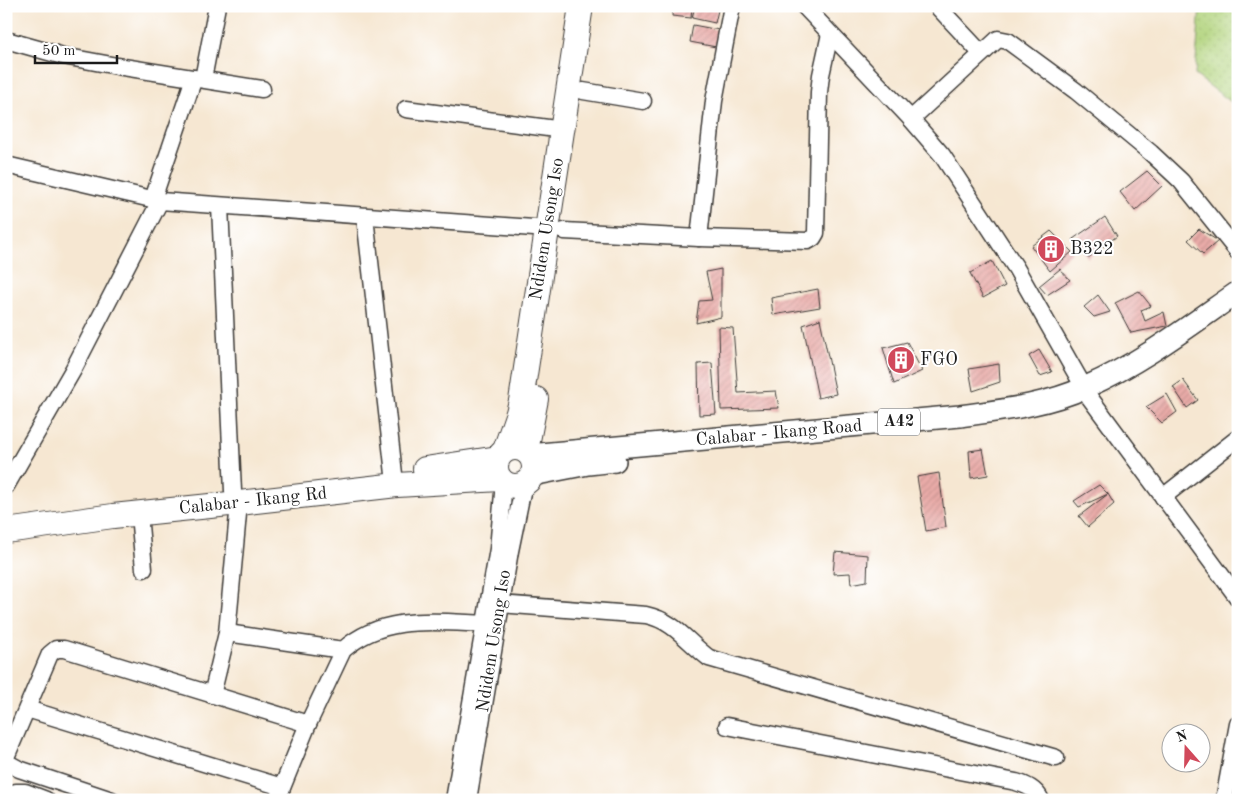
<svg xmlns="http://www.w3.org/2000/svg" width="1244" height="806" font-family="'Old Standard TT',serif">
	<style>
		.grass { fill: url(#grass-dots); stroke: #66784c }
		.building { fill: url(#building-hatch) }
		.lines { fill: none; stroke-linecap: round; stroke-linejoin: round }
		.minor-casing { stroke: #3d3a37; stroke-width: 19 }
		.major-casing { stroke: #3d3a37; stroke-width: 24 }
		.highway-casing { stroke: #3d3a37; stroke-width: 26 }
		.minor { stroke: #fff; stroke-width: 16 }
		.major { stroke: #fff; stroke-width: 21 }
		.highway { stroke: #fff; stroke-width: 24 }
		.labels { text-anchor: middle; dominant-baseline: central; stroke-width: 4; stroke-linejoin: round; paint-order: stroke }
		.shield { fill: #fff; stroke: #606060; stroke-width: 1 }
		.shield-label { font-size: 16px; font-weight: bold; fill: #1c1c1c }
		.street-label { font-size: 18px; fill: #1c1c1c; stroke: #fff }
		.poi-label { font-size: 18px; fill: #1c1c1c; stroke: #fff; text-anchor: start }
	</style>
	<defs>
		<pattern id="grass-dots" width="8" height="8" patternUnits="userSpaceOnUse" patternTransform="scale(1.25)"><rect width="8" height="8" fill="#b1d37b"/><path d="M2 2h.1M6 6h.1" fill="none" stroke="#98b56a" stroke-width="1.8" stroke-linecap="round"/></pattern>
		<pattern id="building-hatch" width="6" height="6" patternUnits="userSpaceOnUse" patternTransform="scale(1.25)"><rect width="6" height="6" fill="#e9aba8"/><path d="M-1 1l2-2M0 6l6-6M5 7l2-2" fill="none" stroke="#c79390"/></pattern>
	</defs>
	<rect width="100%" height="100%" fill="#fff"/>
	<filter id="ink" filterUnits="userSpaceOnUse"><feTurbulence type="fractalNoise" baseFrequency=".02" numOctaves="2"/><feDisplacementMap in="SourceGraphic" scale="10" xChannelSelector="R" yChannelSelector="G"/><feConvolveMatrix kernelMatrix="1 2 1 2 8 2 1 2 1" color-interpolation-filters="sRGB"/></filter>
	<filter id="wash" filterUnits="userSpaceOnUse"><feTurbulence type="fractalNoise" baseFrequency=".0096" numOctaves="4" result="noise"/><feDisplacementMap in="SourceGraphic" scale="20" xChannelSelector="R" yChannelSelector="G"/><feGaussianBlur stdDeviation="1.12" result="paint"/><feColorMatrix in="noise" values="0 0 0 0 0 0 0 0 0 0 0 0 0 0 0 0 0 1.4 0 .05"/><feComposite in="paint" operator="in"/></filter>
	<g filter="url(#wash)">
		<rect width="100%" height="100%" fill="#f6e7d2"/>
		<!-- grass -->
		<path class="grass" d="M1200,6H1238V107L1195,75Z"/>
		<g id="blocks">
			<!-- building -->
			<g class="building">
				<path d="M673,6H692L691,18L672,16Z"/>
				<path d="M695,6H719L715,23L692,18Z"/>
				<path d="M693,25L719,30L716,47L690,42Z"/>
				<path d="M1147,171L1162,186L1135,211L1120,192Z"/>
				<path d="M1105,217L1117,236L1088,258L1073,239Z"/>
				<path d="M1199,229L1218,241L1203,254L1188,240Z"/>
				<path d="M1051,231L1072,252L1050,271L1031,246Z"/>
				<path d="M992,261L1005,286L983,298L970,273Z"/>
				<path d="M721,269V317L696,323L699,301L712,300L706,272Z"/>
				<path d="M1060,269L1070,280L1047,295L1039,286Z"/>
				<path d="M818,289L820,307L773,315L771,298Z"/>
				<path d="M1139,291L1151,306L1141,310L1145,321L1164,312L1167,326L1131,333L1115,303Z"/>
				<path d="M1098,295L1110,312L1094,317L1084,307Z"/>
				<path d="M820,319L836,394L818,398L803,325Z"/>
				<path d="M719,327L733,328L738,393L776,391L779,408L721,410Z"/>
				<path d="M907,342L922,371L894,384L883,348Z"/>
				<path d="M1039,350L1052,372L1040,376L1029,356Z"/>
				<path d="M712,363L716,414L699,415L698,364Z"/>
				<path d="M999,364L1000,382L973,391L969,369Z"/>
				<path d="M1183,380L1198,400L1187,408L1173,387Z"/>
				<path d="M1167,394L1177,412L1162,423L1146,407Z"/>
				<path d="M983,449L988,475L971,478L969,451Z"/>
				<path d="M939,473L946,527L926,531L917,477Z"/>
				<path d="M1099,485L1108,494L1079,507L1074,501Z"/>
				<path d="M1108,494L1114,504L1088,527L1079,516Z"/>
				<path d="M835,552L868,555L867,581L851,584L850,573L833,574Z"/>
			</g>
		</g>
	</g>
	<g filter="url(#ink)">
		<use href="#blocks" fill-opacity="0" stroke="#3d3a37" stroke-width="1"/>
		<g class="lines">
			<!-- minor casing -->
			<g class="minor-casing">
				<g id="minor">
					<path d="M804,6L911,119L942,155L1016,268L1090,398L1238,598"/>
					<path d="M937,6L981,53"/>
					<path d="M6,40L63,56L117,66L262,89"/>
					<path d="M203,79L217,6"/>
					<path d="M583,91L643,101"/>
					<path d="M406,109L563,130"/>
					<path d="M911,119L998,39L1008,41L1076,91L1151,153L1181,181L1238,252"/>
					<path d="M6,165L160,201L548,229"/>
					<path d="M153,199L194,78"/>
					<path d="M220,206L233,491"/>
					<path d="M365,217L394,474"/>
					<path d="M564,231L699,238L808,241L813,238L816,233L819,92L821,75L830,34"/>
					<path d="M699,238L714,101L732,6"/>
					<path d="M6,486L73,370L160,201"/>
					<path d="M1163,497L1238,438"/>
					<path d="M139,514L144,569"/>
					<path d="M500,604L646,615C675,621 687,642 709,658L1056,758"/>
					<path d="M227,633L343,650"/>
					<path d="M212,695L227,633L239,503"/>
					<path d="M27,709L282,787"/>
					<path d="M727,726L1016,782C1026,785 1036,789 1041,800"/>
					<path d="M6,757L50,654L56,649H64L308,724"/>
					<path d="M6,762L19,769L112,800"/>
					<path d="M9,800L12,794L16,792H25L46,800"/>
					<path d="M277,800L308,724L343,650C383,614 435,622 485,624"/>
					<path d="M454,800L498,549L504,482"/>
					<path d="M468,800L510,551L524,483"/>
					<path d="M1224,800L1238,724"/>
				</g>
			</g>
			<!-- major casing -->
			<g class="major-casing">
				<g id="major">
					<path d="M529,455L960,416C1003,410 1047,405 1086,387C1141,363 1189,326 1238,292"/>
					<path d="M532,475L588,464L615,461"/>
				</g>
			</g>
			<!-- highway casing -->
			<g class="highway-casing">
				<g id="highway">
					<circle cx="515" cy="467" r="19"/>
					<path d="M505,450L518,413L521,401L581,6"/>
					<path d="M526,451L536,399"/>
					<path d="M425,469L498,458"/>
					<path d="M6,531L113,516L239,503L397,485L500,479"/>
				</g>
			</g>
			<!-- minor -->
			<use href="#minor" class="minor"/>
			<!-- major -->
			<use href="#major" class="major"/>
			<!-- highway -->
			<use href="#highway" class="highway"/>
		</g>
	</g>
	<!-- icons -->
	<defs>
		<g id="building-disc" transform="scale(1.4375)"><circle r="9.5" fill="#d1495b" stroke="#fff"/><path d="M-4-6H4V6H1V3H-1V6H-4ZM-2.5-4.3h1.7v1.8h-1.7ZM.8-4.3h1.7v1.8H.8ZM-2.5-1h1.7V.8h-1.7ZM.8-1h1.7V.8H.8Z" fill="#fff"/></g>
	</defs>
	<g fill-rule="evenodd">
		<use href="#building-disc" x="1051" y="249"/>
		<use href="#building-disc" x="901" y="360"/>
	</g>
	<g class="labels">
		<!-- shield labels -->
		<rect class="shield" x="878" y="408.5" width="42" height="27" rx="4"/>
		<g class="shield-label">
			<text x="899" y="422">A42</text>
		</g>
		<!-- street labels -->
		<g class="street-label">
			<text transform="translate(547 229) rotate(-81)">Ndidem Usong Iso</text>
			<text transform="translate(779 433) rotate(-5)">Calabar - Ikang Road</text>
			<text transform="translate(253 501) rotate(-6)">Calabar - Ikang Rd</text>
			<text transform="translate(494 641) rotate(-81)">Ndidem Usong Iso</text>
		</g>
		<!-- poi labels -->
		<g class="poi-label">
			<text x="1070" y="249">B322</text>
			<text x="920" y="360">FGO</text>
		</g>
	</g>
	<!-- margin -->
	<rect width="1244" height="806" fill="none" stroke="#fff" stroke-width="25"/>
	<!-- north arrow -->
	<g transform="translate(1186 748) rotate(340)"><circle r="24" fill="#ffffff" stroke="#a4a4a4"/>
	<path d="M0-4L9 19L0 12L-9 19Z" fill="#d1495b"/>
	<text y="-8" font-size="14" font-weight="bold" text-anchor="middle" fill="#1c1c1c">N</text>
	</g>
	<!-- scale -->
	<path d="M35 55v8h82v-8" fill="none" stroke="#1c1c1c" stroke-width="2.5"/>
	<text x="42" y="55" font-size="15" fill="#1c1c1c" stroke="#ffffff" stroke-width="4" paint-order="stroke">50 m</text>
</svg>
